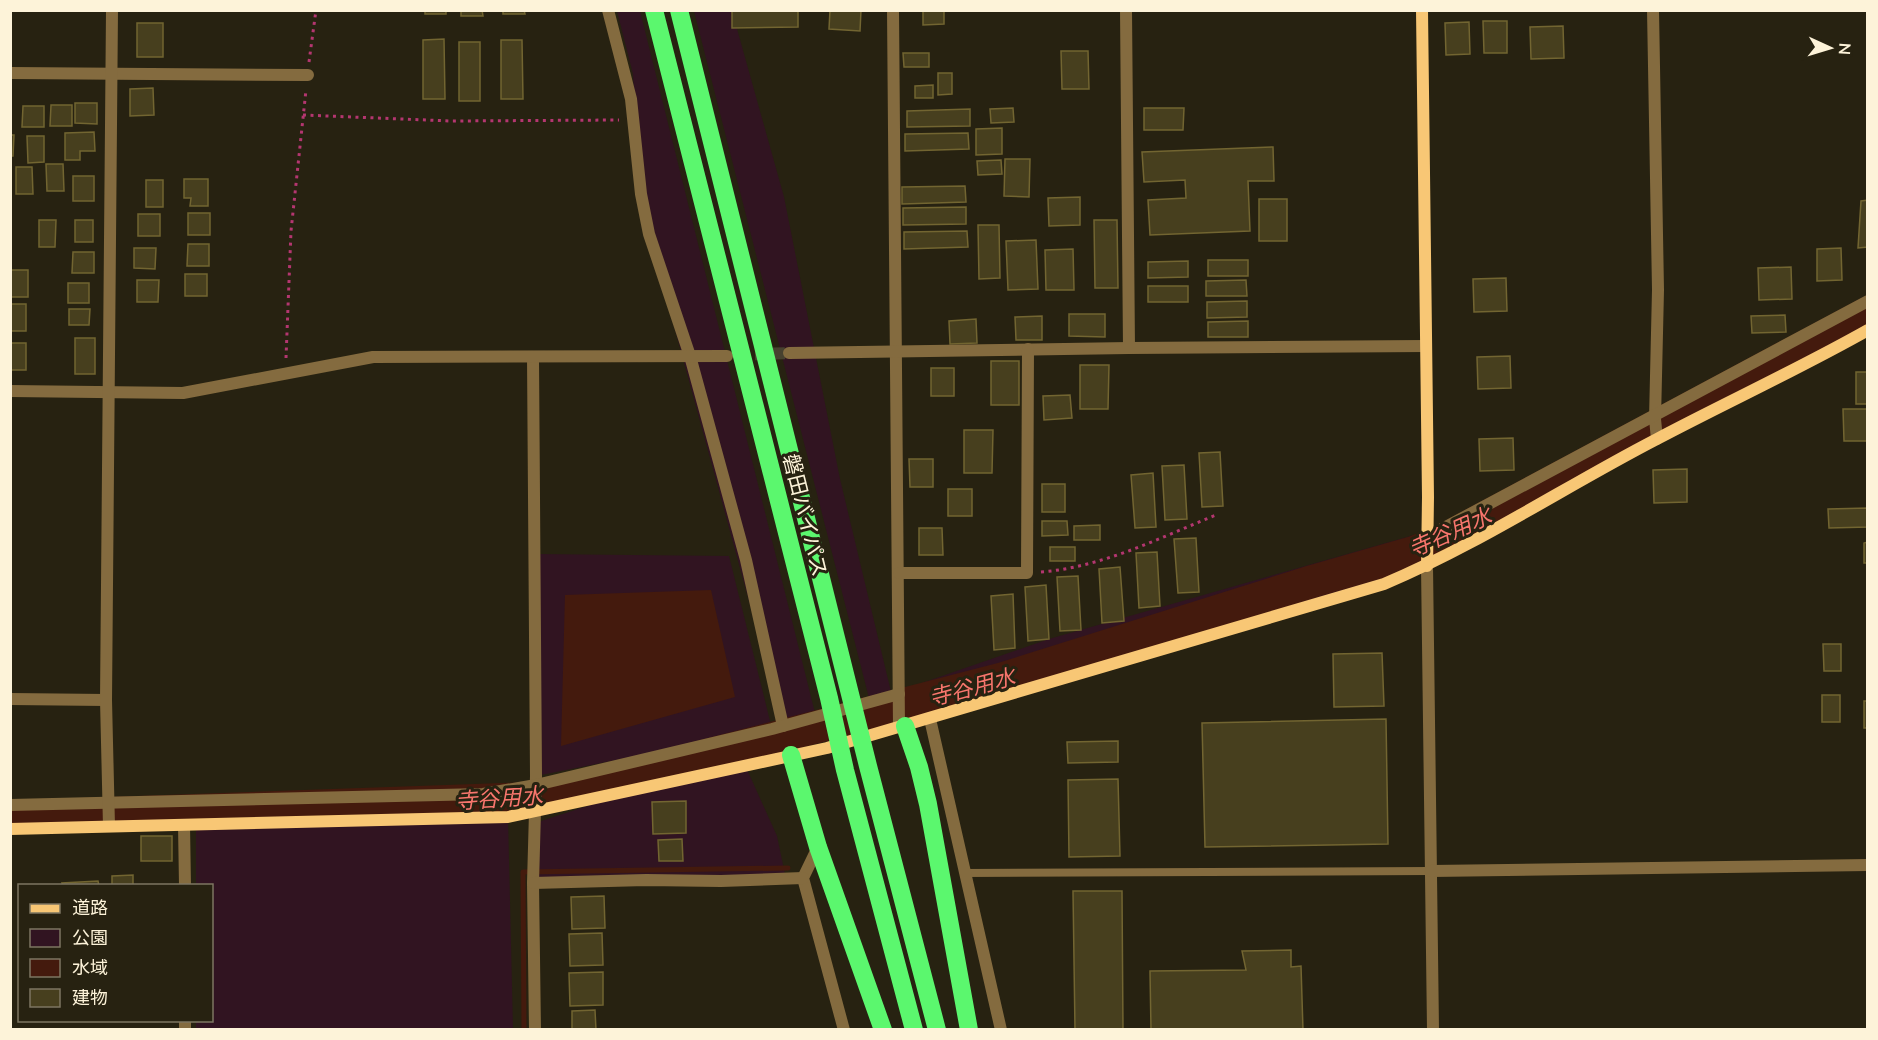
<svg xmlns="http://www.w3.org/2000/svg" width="1878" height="1040" font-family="Mulish,'Noto Sans JP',sans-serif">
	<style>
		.green { fill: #311421 }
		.water { fill: #441a0d }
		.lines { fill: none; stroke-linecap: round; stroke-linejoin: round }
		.stream { stroke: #441a0d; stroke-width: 5 }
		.river { stroke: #441a0d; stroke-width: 33 }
		.building { fill: #473f1e; stroke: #726531; stroke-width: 1.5 }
		.street-tunnel { stroke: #47412f; stroke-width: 12; stroke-dasharray: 12 6; stroke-linecap: butt }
		.path { stroke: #b43670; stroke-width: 3; stroke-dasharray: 3 4.5; stroke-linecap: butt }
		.lane { stroke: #846b3f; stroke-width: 8 }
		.street { stroke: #846b3f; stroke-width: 12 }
		.secondary { stroke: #f8c775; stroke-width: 12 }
		.highway { stroke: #5bf76e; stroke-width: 18 }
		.labels { text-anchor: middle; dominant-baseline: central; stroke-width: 6; stroke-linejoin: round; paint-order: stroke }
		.street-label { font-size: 21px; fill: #fdf3d9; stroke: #272211 }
		.water-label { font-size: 22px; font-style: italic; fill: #f8766d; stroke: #272211 }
	</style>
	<rect width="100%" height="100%" fill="#272211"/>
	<!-- green -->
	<g class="green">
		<path d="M617,11H640L816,717L783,726L649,234L637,154L633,74Z"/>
		<path d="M694,11H732L784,197L840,479L892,696L870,702Z"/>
		<path d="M1867,301V330L1427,566L930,719L916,685L1049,639L1428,531Z"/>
		<path d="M534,554L729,556L772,729L536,776Z"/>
		<path d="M745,765L777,836L786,879L533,883L535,823L649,786Z"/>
		<path d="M508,817L513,1029L196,1030V1021L212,1020V886L196,885V825Z"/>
	</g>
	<!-- water -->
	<path class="water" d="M711,590L735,697L561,746L565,595Z"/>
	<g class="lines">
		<!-- stream -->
		<path class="stream" d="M524,1030L523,872L788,868"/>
		<!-- river -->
		<path class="river" d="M10,817L518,799L569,791L1002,679L1314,581L1415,552L1440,542L1868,313"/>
	</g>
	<!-- building -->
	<g class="building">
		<rect x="425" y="10" width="21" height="4"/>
		<path d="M461,10H482L483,16H461Z"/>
		<path d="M503,10H524L525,14H503Z"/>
		<path d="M732,10H798V27L732,28Z"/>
		<path d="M830,10H861L860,31L829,29Z"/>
		<path d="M923,10H944V24L923,25Z"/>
		<path d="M1483,21H1507V53H1484Z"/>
		<path d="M1469,22L1470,54L1446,55L1445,23Z"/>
		<rect x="137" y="23" width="26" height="34"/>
		<path d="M1563,26L1564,58L1531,59L1530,27Z"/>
		<path d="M444,39L445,99H423V40Z"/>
		<path d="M501,40H522L523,99H501Z"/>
		<rect x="459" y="42" width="21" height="59"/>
		<path d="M1061,51H1088L1089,89H1062Z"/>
		<path d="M903,53H929V67H904Z"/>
		<path d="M938,73H952V94L938,95Z"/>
		<path d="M933,85V98H915V86Z"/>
		<path d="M153,88L154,115L130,116V89Z"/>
		<path d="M75,103H97V124L75,123Z"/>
		<path d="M51,105H72V126H50Z"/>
		<path d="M23,106H44V127H22Z"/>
		<path d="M1013,108L1014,122L991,123L990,109Z"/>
		<path d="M1144,108H1184L1183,130H1144Z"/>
		<path d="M970,109V126L907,127V111Z"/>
		<path d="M1002,128V154L976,155V129Z"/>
		<path d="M94,132L95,151H80V160H65V133Z"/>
		<path d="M968,133L969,149L905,151V134Z"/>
		<path d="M10,135H14L13,156H10Z"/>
		<path d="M27,136H44V162L28,163Z"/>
		<path d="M1273,147L1274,181H1248L1250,231L1150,235L1148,200L1186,198L1185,180L1144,182L1142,152Z"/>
		<path d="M1005,159H1030L1029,197L1004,196Z"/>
		<path d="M1001,160L1002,174L978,175L977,161Z"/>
		<path d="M46,164H63L64,191H47Z"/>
		<path d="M16,167H32L33,194H16Z"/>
		<rect x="73" y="176" width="21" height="25"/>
		<path d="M184,179H208V206H190L191,198H184Z"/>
		<rect x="146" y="180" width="17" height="27"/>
		<path d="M965,186L966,202L902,204V187Z"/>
		<path d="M1080,197V225L1049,226L1048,198Z"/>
		<rect x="1259" y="199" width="28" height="42"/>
		<path d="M1868,200V247L1858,248L1861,201Z"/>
		<path d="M966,207V224L903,225V208Z"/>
		<rect x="188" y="213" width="22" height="22"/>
		<rect x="138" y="214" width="22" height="22"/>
		<path d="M39,220H56L55,247H39Z"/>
		<rect x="75" y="220" width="18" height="22"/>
		<path d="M1094,220H1117L1118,288H1095Z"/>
		<path d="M978,225H999L1000,278L979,279Z"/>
		<path d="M967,231L968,247L904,249V232Z"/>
		<path d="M1036,240L1038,289L1008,290L1006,241Z"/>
		<path d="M188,244H209V266H187Z"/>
		<path d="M134,248H156L155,269L134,268Z"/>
		<path d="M1841,248L1842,280L1817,281V249Z"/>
		<path d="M1073,249L1074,290H1046L1045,250Z"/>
		<path d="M73,252H94V273H72Z"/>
		<rect x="1208" y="260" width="40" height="16"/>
		<path d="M1188,261V277L1148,278V262Z"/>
		<path d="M1791,267L1792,299L1759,300L1758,268Z"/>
		<rect x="11" y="270" width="17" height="27"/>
		<rect x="185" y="274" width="22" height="22"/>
		<path d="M1506,278L1507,311L1474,312L1473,279Z"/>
		<path d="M137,280H159L158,302H137Z"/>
		<path d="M1246,280L1247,296H1206V281Z"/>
		<rect x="68" y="283" width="21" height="20"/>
		<rect x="1148" y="286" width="40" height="16"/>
		<path d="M1247,301V317L1207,318V302Z"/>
		<rect x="10" y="304" width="16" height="27"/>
		<path d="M69,309H90L89,325H69Z"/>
		<path d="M1069,314H1105V337L1069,336Z"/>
		<path d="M1785,315L1786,332L1752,333L1751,316Z"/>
		<path d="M1042,316V340H1016L1015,317Z"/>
		<path d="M976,319L977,343L950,344L949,321Z"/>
		<path d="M1248,321V337H1208V322Z"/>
		<rect x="75" y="338" width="20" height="36"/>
		<rect x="10" y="343" width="16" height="27"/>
		<path d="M1510,356L1511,388L1478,389L1477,357Z"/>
		<rect x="991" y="361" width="28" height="44"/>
		<path d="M1080,365H1109L1108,409H1080Z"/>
		<rect x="931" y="368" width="23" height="28"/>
		<rect x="1856" y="372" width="12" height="32"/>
		<path d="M1070,395L1072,418L1044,420L1043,396Z"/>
		<path d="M1843,409H1867L1868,441H1844Z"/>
		<path d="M964,430H993L992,473H964Z"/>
		<path d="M1513,438L1514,470L1480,471L1479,439Z"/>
		<path d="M1220,452L1223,506L1202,507L1199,453Z"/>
		<path d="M909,459H933V487H910Z"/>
		<path d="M1184,465L1187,519L1165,520L1162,466Z"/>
		<path d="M1687,469V502L1654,503L1653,470Z"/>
		<path d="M1153,473L1156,527L1135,528L1131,475Z"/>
		<rect x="1042" y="484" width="23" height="28"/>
		<rect x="948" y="489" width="24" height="27"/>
		<path d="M1868,508V527L1829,528L1828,509Z"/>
		<path d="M1042,521H1067L1068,535L1042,536Z"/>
		<path d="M1100,525V540H1074V526Z"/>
		<path d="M919,528H942L943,555H919Z"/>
		<path d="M1196,538L1199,592L1178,593L1174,539Z"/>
		<path d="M1868,542V563H1864V543Z"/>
		<rect x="1050" y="547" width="25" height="14"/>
		<path d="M1157,552L1160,606L1139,608L1136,553Z"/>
		<path d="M1120,567L1124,621L1102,623L1099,569Z"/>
		<path d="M1078,576L1081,630L1060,631L1057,577Z"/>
		<path d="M1046,585L1049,639L1028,641L1025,587Z"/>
		<path d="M1013,594L1015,648L994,650L991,596Z"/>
		<path d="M1823,644H1841V671H1824Z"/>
		<path d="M1382,653L1384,706L1334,707L1333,654Z"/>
		<rect x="1822" y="695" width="18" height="27"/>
		<rect x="1864" y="701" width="4" height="27"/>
		<path d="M1386,719L1388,844L1205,847L1202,723Z"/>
		<path d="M1118,741V762L1068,763L1067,742Z"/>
		<path d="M1118,779L1120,856L1069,857L1068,780Z"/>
		<path d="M686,801V833L653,834L652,802Z"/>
		<rect x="141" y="836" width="31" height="25"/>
		<path d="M682,839L683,861H659L658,840Z"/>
		<path d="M133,875V886H112V876Z"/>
		<path d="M98,881L99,886H63L62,883Z"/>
		<path d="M1073,891H1122L1123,1030H1075Z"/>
		<path d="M604,896L605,928L572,929L571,897Z"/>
		<path d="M602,933L603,965L570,966L569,934Z"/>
		<path d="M1291,950V967L1301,966L1303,1030H1151L1150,971L1246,970L1242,951Z"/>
		<path d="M603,972V1005L570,1006L569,973Z"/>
		<path d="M595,1010L596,1030H572V1011Z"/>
	</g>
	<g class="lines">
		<!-- street-tunnel -->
		<path class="street-tunnel" d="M737,355L789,353"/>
		<!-- path -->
		<g class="path">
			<path d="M309,62L316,10"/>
			<path d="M303,115L451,121L619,120"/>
			<path d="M286,358L291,231L306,90"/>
			<path d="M1041,572C1103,567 1159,538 1216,515"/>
		</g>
		<!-- lane -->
		<path class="lane" d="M964,873L1431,871"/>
		<!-- street -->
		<g class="street">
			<path d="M608,10L631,99L641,194L649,234L690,356L746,560L783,726"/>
			<path d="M893,10L899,727"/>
			<path d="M1126,10L1129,348"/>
			<path d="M1653,10L1658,290L1655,419L1657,439"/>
			<path d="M10,73L308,75"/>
			<path d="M789,353L1129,348L1426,346"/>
			<path d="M533,357L536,776L533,883L535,1030"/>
			<path d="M10,391L183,393L373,357L727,356"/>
			<path d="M1427,537L1868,301"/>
			<path d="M1427,566L1433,1030"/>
			<path d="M899,573H1027L1028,349"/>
			<path d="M10,699L106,700"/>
			<path d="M930,719L1001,1030"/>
			<path d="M10,805L483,794L536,785L772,729L899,694"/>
			<path d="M184,825L185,886"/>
			<path d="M109,826L106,700L112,10"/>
			<path d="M818,847L803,878L844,1030"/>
			<path d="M1431,871L1868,865"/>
			<path d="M533,883L646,880L721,881L803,878"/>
			<path d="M185,1020V1030"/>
		</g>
		<!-- secondary -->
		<g class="secondary">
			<path d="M1422,10L1428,497L1427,566"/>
			<path d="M10,829L508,817L827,748L1384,584C1479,544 1566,486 1657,439C1727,402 1799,369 1868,330"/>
		</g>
		<!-- highway -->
		<g class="highway">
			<path d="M654,10L829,698L845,770L914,1030"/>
			<path d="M679,10L868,766L937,1030"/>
			<path d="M905,726L919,767L928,804L969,1030"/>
			<path d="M791,755L818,847L883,1030"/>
		</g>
	</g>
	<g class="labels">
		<!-- street labels -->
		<g class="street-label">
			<text transform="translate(806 515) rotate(76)">磐田バイパス</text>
		</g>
		<!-- water labels -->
		<g class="water-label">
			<text transform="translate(1450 532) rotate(-24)">寺谷用水</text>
			<text transform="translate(972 687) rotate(-15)">寺谷用水</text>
			<text transform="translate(499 798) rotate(-4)">寺谷用水</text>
		</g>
	</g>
	<!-- border -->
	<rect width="1878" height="1040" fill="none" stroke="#fdf3d9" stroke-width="24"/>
	<!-- legend -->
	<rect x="18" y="884" width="195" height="138" fill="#272211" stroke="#7d7661" stroke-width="1.5"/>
	<rect x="30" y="904" width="30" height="9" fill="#f8c775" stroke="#7d7661" stroke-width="1.5"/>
	<text x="72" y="914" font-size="18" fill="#fdf3d9">道路</text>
	<rect x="30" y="929" width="30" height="18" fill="#311421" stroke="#7d7661" stroke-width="1.5"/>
	<text x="72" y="944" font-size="18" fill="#fdf3d9">公園</text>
	<rect x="30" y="959" width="30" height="18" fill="#441a0d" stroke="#7d7661" stroke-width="1.5"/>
	<text x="72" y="974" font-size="18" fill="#fdf3d9">水域</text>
	<rect x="30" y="989" width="30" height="18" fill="#473f1e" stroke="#7d7661" stroke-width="1.5"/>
	<text x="72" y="1004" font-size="18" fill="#fdf3d9">建物</text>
	<!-- north arrow -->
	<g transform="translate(1830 48) rotate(94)" stroke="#272211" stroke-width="4.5" paint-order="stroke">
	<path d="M0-4.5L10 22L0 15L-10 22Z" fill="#fdf3d9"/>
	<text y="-9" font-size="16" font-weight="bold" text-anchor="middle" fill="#fdf3d9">N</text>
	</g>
</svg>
